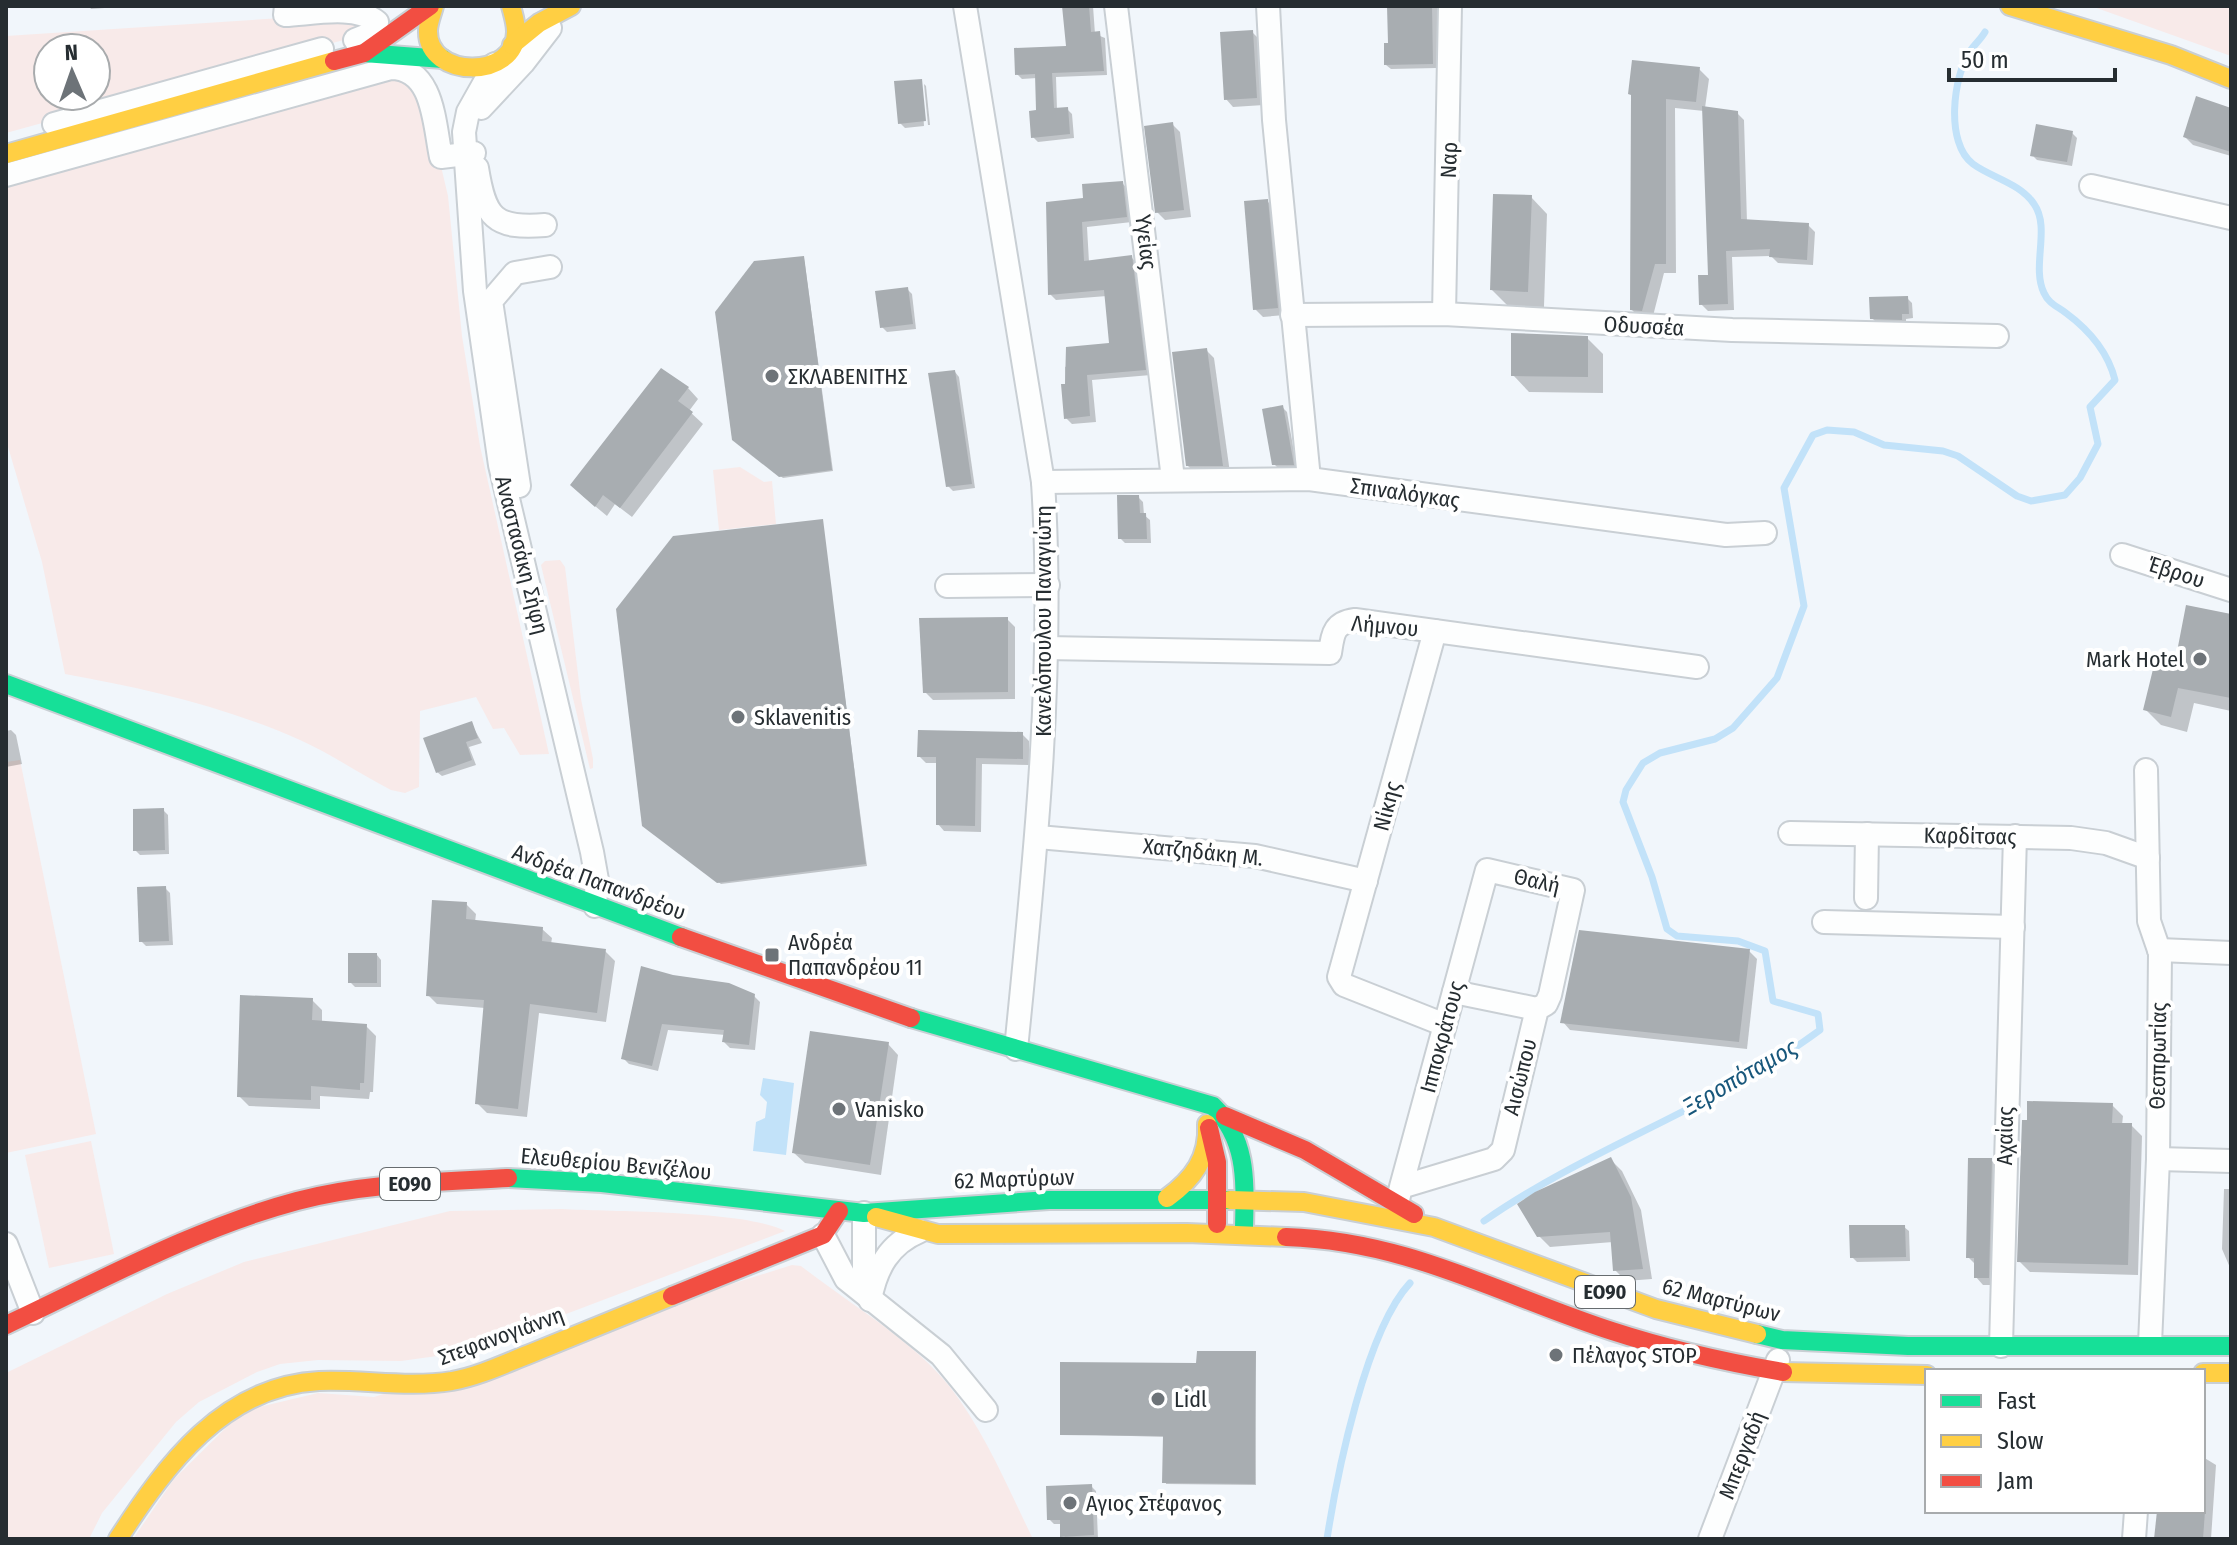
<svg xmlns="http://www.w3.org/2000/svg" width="2237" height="1545" font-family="'Fira Sans Condensed',sans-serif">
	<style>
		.green { fill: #f8eae9; fill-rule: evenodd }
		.water { fill: #c2e2f9 }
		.shadow { fill: #0003 }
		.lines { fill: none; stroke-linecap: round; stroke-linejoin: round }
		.stream { stroke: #c2e2f9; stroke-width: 7 }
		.building { fill: #a8adb1 }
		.street-casing { stroke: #c9cfd4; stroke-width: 26 }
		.fast-casing { stroke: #c9cfd4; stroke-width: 22 }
		.slow-casing { stroke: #c9cfd4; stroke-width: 22 }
		.jam-casing { stroke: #c9cfd4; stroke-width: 22 }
		.street { stroke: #fdfefe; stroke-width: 22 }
		.fast { stroke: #16e098; stroke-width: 18 }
		.slow { stroke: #ffcf43; stroke-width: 18 }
		.jam { stroke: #f24e42; stroke-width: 18 }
		.poi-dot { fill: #6d7378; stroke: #fff; stroke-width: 3 }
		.labels { text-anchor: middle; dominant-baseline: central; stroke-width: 8; stroke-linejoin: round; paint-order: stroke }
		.shield { fill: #fff; stroke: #676c6f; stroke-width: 2 }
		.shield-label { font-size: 20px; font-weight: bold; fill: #262d31 }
		.street-label { font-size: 22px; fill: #262d31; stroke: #fff }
		.poi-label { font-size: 22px; fill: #262d31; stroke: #fff; text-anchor: start }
		.water-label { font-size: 24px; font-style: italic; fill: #18577b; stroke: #fff }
	</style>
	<rect width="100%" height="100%" fill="#f1f6fb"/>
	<!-- green -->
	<g class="green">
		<path d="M2091,6H2231V56Z"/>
		<path d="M328,15L363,17L358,36L6,133V36ZM48,48H96V96H48Z"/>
		<path d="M397,71L424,94L448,196L462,336L480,446L549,754L520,755L504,728L493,729L476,697L420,711L419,787L405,793L391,790C360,774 331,754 300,740C226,707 144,688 65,674L42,562L6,440V179Z"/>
		<path d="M740,467L764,482L772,481L776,524L719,530L713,470Z"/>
		<path d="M560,560L565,567L581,699L593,759V768L590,769L541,565L545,561Z"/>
		<path d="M20,760L96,1134L6,1153V762Z"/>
		<path d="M91,1141L114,1254L49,1268L25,1155Z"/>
		<path d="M562,1209C613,1212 744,1210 785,1231L466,1352L401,1361L318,1360L280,1364L257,1372L199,1402L176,1422L102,1513L89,1539H6V1373L167,1294L244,1262L450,1211Z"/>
		<path d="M792,1265L801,1266C847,1302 915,1342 950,1387C986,1434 1007,1486 1033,1539H133L174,1479L243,1411L318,1393L374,1397Z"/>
	</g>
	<!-- water -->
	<path class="water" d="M763,1078L794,1083L786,1155L753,1151L756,1122L765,1118L767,1102L760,1095Z"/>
	<!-- shadow -->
	<g class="shadow">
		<path d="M89,6H132L91,9Z"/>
		<path d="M1065,6H1093L1095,34L1105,38L1107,75L1056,77L1057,110L1067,109L1072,114L1074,138L1038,142L1033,137L1038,112L1037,78L1022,79L1017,74L1068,48Z"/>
		<path d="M1389,6H1439L1437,68L1391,69L1386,65L1390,45Z"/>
		<path d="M1252,32L1260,40L1264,105L1233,107L1226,99Z"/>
		<path d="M1699,69L1709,79L1705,108L1737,113L1744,120L1747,222L1808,225L1815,232L1813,265L1778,263L1771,256L1732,257L1734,310L1708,311L1701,304L1710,277L1704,111L1675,108L1676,273H1664L1652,320H1642L1632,310L1633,96Z"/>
		<path d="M921,81L924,126L905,128L900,123Z"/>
		<path d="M924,84L926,86L930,125H928Z"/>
		<path d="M2231,111V156L2193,145L2185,137Z"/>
		<path d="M1172,124L1180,132L1191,217L1165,220L1157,212Z"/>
		<path d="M2072,133L2077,138L2072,166L2037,160L2032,155Z"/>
		<path d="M1122,183L1129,190L1132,222L1087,227L1089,262L1131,257L1137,263L1151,375L1092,380L1096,422L1072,424L1066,418L1065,367L1112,345L1107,296L1056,300L1050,294L1085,199Z"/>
		<path d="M1531,197L1547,214L1544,307L1508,306L1492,290Z"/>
		<path d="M1267,201L1275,209L1285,315L1263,317L1255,309Z"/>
		<path d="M804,258L833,471L783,478L736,441Z"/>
		<path d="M907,289L912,294L916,329L887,332L882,327Z"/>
		<path d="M1907,298L1912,303L1913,318L1906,319V324L1877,323L1872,318Z"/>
		<path d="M1587,338L1603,354V393L1529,392L1513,375Z"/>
		<path d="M1206,350L1214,358L1230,473H1195L1187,465Z"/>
		<path d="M955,372L959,377L975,488L953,491L948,486Z"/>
		<path d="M688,388L698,399L689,411L703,424L632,517L615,504L607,516L583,496Z"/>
		<path d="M1282,407L1287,412L1297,469H1279L1274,464Z"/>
		<path d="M1138,497L1143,502L1144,515L1150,520L1151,543H1125L1120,538Z"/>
		<path d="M822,521L867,866L721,884L646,828Z"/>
		<path d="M2231,616V711L2194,703L2187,732L2161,725L2145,709L2177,664Z"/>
		<path d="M1007,619L1015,627V699L933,700L925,692Z"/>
		<path d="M471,723L482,743L469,747L476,765L442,776L437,772Z"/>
		<path d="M11,730L16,735L22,764L6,767V731Z"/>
		<path d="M1022,734L1029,741V765L982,764L981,832L944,831L938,824V763H926L919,756Z"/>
		<path d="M163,810L168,815L169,854L140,855L135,850Z"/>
		<path d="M165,888L170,893L173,945L146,946L141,941Z"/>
		<path d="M466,904L476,914L475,922L542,929L552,938L551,944L605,951L615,961L606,1022L539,1013L527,1117L487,1113L477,1103L485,1008L437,1004L428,995Z"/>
		<path d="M1749,951L1757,959L1747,1049L1570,1030L1563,1022Z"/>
		<path d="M377,955L381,960V987H355L350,982Z"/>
		<path d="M643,969L754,996L760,1002L755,1050L730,1048L724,1042L725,1035L668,1030L658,1071L629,1064L623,1058Z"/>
		<path d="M312,1000L322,1010V1023L366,1026L376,1036L373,1092H370L369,1099L320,1096V1109L249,1106L239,1096Z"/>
		<path d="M888,1044L898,1055L881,1175L805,1163L794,1153Z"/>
		<path d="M2112,1105L2123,1116L2122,1125H2131L2142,1136L2138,1275L2030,1272L2019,1261Z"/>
		<path d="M1611,1160L1622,1171L1641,1210L1652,1279L1626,1281L1615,1270L1613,1242L1550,1247L1539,1236Z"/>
		<path d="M1991,1160L1999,1168L1996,1285H1983L1976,1277V1265L1968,1257Z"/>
		<path d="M2231,1177V1270L2222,1249L2224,1189H2231Z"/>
		<path d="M1904,1227L1909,1231L1910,1261L1857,1262L1852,1257Z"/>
		<path d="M1255,1353L1256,1485L1166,1484L1165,1437L1062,1434L1198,1365Z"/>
		<path d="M2203,1457L2216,1465L2211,1539H2156L2159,1511H2203Z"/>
		<path d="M1091,1486L1096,1491L1098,1539H1065L1062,1524H1054L1049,1519Z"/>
	</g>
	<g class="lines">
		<!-- stream -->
		<g class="stream">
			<path d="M1484,1221C1590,1147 1716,1107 1820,1030L1818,1014L1773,1001L1765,951L1738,941L1677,936L1667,929L1652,877L1623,802L1626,790L1643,763L1660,753L1715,739L1733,728L1777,678L1804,606L1784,488L1813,435L1827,430L1854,432L1884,445L1943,451L1958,456L2017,496L2031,501L2065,495L2080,478L2098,444L2090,407L2115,380C2108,352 2089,330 2066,313C2057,306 2049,304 2044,293C2031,266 2051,228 2034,204C2020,183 1992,178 1973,164C1945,143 1953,77 1970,51C1975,44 1981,39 1985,32"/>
			<path d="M1327,1539C1337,1474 1366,1330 1410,1283"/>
		</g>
	</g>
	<!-- building -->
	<g class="building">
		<path d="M1062,6H1089L1091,32L1100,31L1104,71L1052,73L1054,108L1068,107L1070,134L1031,138L1029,111L1036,110L1035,74L1015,75L1014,48L1066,46Z"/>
		<path d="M1387,6H1432L1433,64L1384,65V43H1388Z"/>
		<path d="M1253,30L1257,98L1224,100L1220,32Z"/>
		<path d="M1632,60L1700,67L1696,102L1666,99V264H1655L1642,311L1630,310L1631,95L1628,94Z"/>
		<path d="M922,79L926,121L898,124L894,81Z"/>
		<path d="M2196,96L2231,108V152L2183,137Z"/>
		<path d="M1702,106L1738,111L1741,219L1809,223L1807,260L1769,257L1770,249L1726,251L1728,304L1699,305L1698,275H1708Z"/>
		<path d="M1173,122L1184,210L1155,213L1144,126Z"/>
		<path d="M2036,124L2073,131L2067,162L2030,156Z"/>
		<path d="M1123,181L1127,217L1082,222L1084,261L1132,255L1146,370L1087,375L1090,416L1064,419L1061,384H1065L1066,347L1109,343L1104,290L1048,295L1046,202L1083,198L1082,184Z"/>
		<path d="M1493,194L1532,195L1528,292L1490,290Z"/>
		<path d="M1268,199L1278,308L1253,310L1244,201Z"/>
		<path d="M804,256L832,470L779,477L732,440L715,312L754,261Z"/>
		<path d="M908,287L913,324L880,328L875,291Z"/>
		<path d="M1908,296L1909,314H1902V320L1870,319L1869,297Z"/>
		<path d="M1511,333L1588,336V377L1511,376Z"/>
		<path d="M1207,348L1223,466H1186L1172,352Z"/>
		<path d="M661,368L689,387L678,401L693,412L620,508L603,495L595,507L570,485Z"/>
		<path d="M955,370L972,484L946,487L928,373Z"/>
		<path d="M1283,405L1294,465H1272L1262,409Z"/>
		<path d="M1117,495H1139L1140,513H1146L1147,539H1118Z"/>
		<path d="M823,519L866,864L717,883L642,826L616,609L673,536Z"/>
		<path d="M2186,605L2231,614V698L2178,688L2171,717L2143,710L2156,657L2175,662Z"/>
		<path d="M1008,617V692L923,693L919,618Z"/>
		<path d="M472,721L478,738L466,742L472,760L436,773L423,738Z"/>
		<path d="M918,730L1023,732V759L976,758L975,826L936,825V757H917Z"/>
		<path d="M164,808L165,850L133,851V809Z"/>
		<path d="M166,886L169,941L139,942L137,887Z"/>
		<path d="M432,900L467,902L466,919L543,927L542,941L606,949L597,1013L530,1004L518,1109L475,1104L484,1000L426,996Z"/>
		<path d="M1579,930L1750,949L1739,1042L1560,1023Z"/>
		<rect x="348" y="953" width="29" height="30"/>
		<path d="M641,966L673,975L729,983L755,994L749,1045L722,1042L724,1030L662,1024L652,1066L621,1059Z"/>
		<path d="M240,995L313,998L312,1020L367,1024L364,1083H360V1090L311,1086V1100L237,1097Z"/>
		<path d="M810,1031L889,1042L870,1165L792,1153Z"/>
		<path d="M2027,1101L2113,1103L2112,1123H2132L2128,1265L2017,1262L2022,1120H2027Z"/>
		<path d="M1611,1157L1631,1197L1643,1269L1613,1271L1610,1232L1537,1237L1517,1204L1535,1192Z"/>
		<path d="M1968,1158H1992L1989,1278H1974V1258H1966Z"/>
		<path d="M1849,1225H1905L1906,1257L1850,1258Z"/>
		<path d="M1197,1351H1256L1255,1484L1162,1483L1163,1436L1060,1435V1362L1196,1363Z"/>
		<path d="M1092,1484L1094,1535L1060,1537V1520H1047L1046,1486Z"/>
		<path d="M2157,1511H2205L2203,1539H2154Z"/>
	</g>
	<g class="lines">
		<!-- street casing -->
		<g class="street-casing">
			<g id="street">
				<path d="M286,6L285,15C311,14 355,4 377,22L375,32L355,40"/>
				<path d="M965,6L1043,482C1055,671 1035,860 1016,1049"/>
				<path d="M1116,6L1173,479"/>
				<path d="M1268,6L1274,120L1309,479"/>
				<path d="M495,64L468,112L464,132L475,291L500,465L592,852L597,880L595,906"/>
				<path d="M481,108L523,63L550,28"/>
				<path d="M54,124L322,49"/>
				<path d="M477,168C485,218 494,229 545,225"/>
				<path d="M6,175L391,68C434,68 434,124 441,157L474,153"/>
				<path d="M2091,186L2231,218"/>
				<path d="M1444,314L1450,6"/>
				<path d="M1292,315L1444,314L1732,330L1997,336"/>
				<path d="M1043,482L1309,479L1726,535L1765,533"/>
				<path d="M519,486L491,301L515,273L550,267"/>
				<path d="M2122,555L2231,590"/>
				<path d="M947,586L1048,585"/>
				<path d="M1435,631L1339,977L1344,985L1445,1025"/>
				<path d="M1046,648L1330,653C1333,634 1333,623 1355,620L1697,667"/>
				<path d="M2146,770L2149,921L2160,953L2158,1159L2150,1344"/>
				<path d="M1790,833L2071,838L2106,843L2148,858"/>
				<path d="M1038,837L1255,856L1366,881"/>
				<path d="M1866,898L1867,834"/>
				<path d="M1824,922L2013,927"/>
				<path d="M2159,950L2231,953"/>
				<path d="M1454,992L1537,1009"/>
				<path d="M2158,1159L2231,1161"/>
				<path d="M1397,1204L1401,1187L1487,870L1573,890L1550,995L1546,1004L1537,1009L1503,1150L1494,1159L1401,1187"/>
				<path d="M864,1213V1269L869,1295"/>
				<path d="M823,1235L846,1279L941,1355L986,1410"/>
				<path d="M6,1244L33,1313"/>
				<path d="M870,1300C876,1268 889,1244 920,1231"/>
				<path d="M2001,1346L2015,836"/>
				<path d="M1710,1539L1778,1360"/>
				<path d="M2134,1539L2136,1511"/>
			</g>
		</g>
		<!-- fast casing -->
		<g class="fast-casing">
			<g id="fast">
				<path d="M364,53L443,59"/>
				<path d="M6,684L681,937"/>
				<path d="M911,1018L1213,1106C1248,1140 1245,1182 1244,1228"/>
				<path d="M508,1178L602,1183L864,1213L1049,1200H1230"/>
				<path d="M1757,1334L1782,1340L1908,1346H2231"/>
			</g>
		</g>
		<!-- slow casing -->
		<g class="slow-casing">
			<g id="slow">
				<path d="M434,6C432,14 428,23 428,31C427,79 517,80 516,31C516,23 513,14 511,6"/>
				<path d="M2010,6L2171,55L2231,79"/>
				<path d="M512,45L539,23L571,6"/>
				<path d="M6,154L334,61"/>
				<path d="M1167,1198C1193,1179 1209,1158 1207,1124"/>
				<path d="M1230,1200L1304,1202L1434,1227L1656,1309L1757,1334"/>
				<path d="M876,1217L938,1234L1187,1233L1286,1237"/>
				<path d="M1783,1372L1927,1375"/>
				<path d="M2203,1373H2231"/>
				<path d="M118,1539C166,1465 223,1386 319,1381C363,1379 407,1388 452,1381C480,1376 506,1363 532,1353C579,1334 625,1315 672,1296"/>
			</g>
		</g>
		<!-- jam casing -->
		<g class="jam-casing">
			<g id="jam">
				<path d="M334,61L364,53L430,6"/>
				<path d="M681,937L911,1018"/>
				<path d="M1225,1116L1305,1150L1414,1214"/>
				<path d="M1209,1128L1217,1162V1224"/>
				<path d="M1286,1237C1409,1241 1498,1294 1612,1331C1667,1349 1725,1362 1783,1372"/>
				<path d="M672,1296L823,1235L839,1211"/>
				<path d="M6,1325C100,1281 196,1228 297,1201C365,1183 438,1182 508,1178"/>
			</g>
		</g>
		<!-- street -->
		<use href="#street" class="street"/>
		<!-- fast -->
		<use href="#fast" class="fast"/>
		<!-- slow -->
		<use href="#slow" class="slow"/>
		<!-- jam -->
		<use href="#jam" class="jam"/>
	</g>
	<!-- markers -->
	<g class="poi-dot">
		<circle cx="772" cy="376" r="8"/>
		<circle cx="2200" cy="659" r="8"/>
		<circle cx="738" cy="717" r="8"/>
		<rect x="764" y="947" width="16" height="16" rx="4"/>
		<circle cx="839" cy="1109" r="8"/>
		<circle cx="1556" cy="1355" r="8"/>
		<circle cx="1158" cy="1399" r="8"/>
		<circle cx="1070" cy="1503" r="8"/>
	</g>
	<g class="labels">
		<!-- shield labels -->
		<g class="shield">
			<rect x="380" y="1168" width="60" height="32" rx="6"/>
			<rect x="1575" y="1276" width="60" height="32" rx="6"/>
		</g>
		<g class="shield-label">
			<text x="410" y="1184">ΕΟ90</text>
			<text x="1605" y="1292">ΕΟ90</text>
		</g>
		<!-- street labels -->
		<g class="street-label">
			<text transform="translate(1449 160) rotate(-88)">Ναρ</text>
			<text transform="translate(1146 242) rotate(83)">Υγείας</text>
			<text transform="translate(1644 326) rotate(3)">Οδυσσέα</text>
			<text transform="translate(1405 493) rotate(8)">Σπιναλόγκας</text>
			<text transform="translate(522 555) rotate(76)">Αναστασάκη Σήφη</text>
			<text transform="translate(2176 572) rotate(18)">Έβρου</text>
			<text transform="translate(1043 621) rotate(-90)">Κανελόπουλου Παναγιώτη</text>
			<text transform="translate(1385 626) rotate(5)">Λήμνου</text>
			<text transform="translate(1387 806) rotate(-75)">Νίκης</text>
			<text transform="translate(1970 836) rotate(1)">Καρδίτσας</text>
			<text transform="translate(1203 852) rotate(6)">Χατζηδάκη Μ.</text>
			<text transform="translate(1537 881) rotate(13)">Θαλή</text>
			<text transform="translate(599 882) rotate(20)">Ανδρέα Παπανδρέου</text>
			<text transform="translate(1442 1037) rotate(-75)">Ιπποκράτους</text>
			<text transform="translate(2158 1056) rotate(-89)">Θεσπρωτίας</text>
			<text transform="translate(1520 1077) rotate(-76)">Αισώπου</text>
			<text transform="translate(2005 1136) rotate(-89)">Αχαίας</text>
			<text transform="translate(616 1164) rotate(5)">Ελευθερίου Βενιζέλου</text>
			<text transform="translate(1014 1179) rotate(-2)">62 Μαρτύρων</text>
			<text transform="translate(1721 1300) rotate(14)">62 Μαρτύρων</text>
			<text transform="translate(501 1336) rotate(-20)">Στεφανογιάννη</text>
			<text transform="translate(1742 1455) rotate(-69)">Μπεργαδή</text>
		</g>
		<!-- poi labels -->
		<g class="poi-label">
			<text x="788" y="376">ΣΚΛΑΒΕΝΙΤΗΣ</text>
			<text x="2184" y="659" text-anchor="end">Mark Hotel</text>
			<text x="754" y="717">Sklavenitis</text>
			<text x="788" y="942">Ανδρέα<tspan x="788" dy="25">Παπανδρέου 11</tspan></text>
			<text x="855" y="1109">Vanisko</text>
			<text x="1572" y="1355">Πέλαγος STOP</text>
			<text x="1174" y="1399">Lidl</text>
			<text x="1086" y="1503">Αγιος Στέφανος</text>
		</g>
		<!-- water labels -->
		<g class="water-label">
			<text transform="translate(1740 1077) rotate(-30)">Ξεροπόταμος</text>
		</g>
	</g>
	<!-- border -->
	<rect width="2237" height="1545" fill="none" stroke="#262d31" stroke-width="16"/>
	<!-- legend -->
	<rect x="1925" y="1369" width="280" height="144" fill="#ffffff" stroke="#a8abad" stroke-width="2"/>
	<rect x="1941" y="1395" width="40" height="12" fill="#16e098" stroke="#a8abad" stroke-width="2"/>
	<text x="1997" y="1409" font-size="24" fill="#262d31">Fast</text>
	<rect x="1941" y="1435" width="40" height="12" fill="#ffcf43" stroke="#a8abad" stroke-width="2"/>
	<text x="1997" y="1449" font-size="24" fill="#262d31">Slow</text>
	<rect x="1941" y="1475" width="40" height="12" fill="#f24e42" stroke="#a8abad" stroke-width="2"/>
	<text x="1997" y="1489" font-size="24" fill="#262d31">Jam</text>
	<!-- north arrow -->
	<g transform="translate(72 72) rotate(358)"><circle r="38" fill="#ffffff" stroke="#a8abad" stroke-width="2"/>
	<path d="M0-6L14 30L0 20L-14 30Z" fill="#6d7378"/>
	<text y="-12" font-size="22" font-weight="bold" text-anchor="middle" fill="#262d31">N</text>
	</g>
	<!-- scale -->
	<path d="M1949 68v12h166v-12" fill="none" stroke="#262d31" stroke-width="4"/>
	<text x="1961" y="68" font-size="24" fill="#262d31" stroke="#ffffff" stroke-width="6" paint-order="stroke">50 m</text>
</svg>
